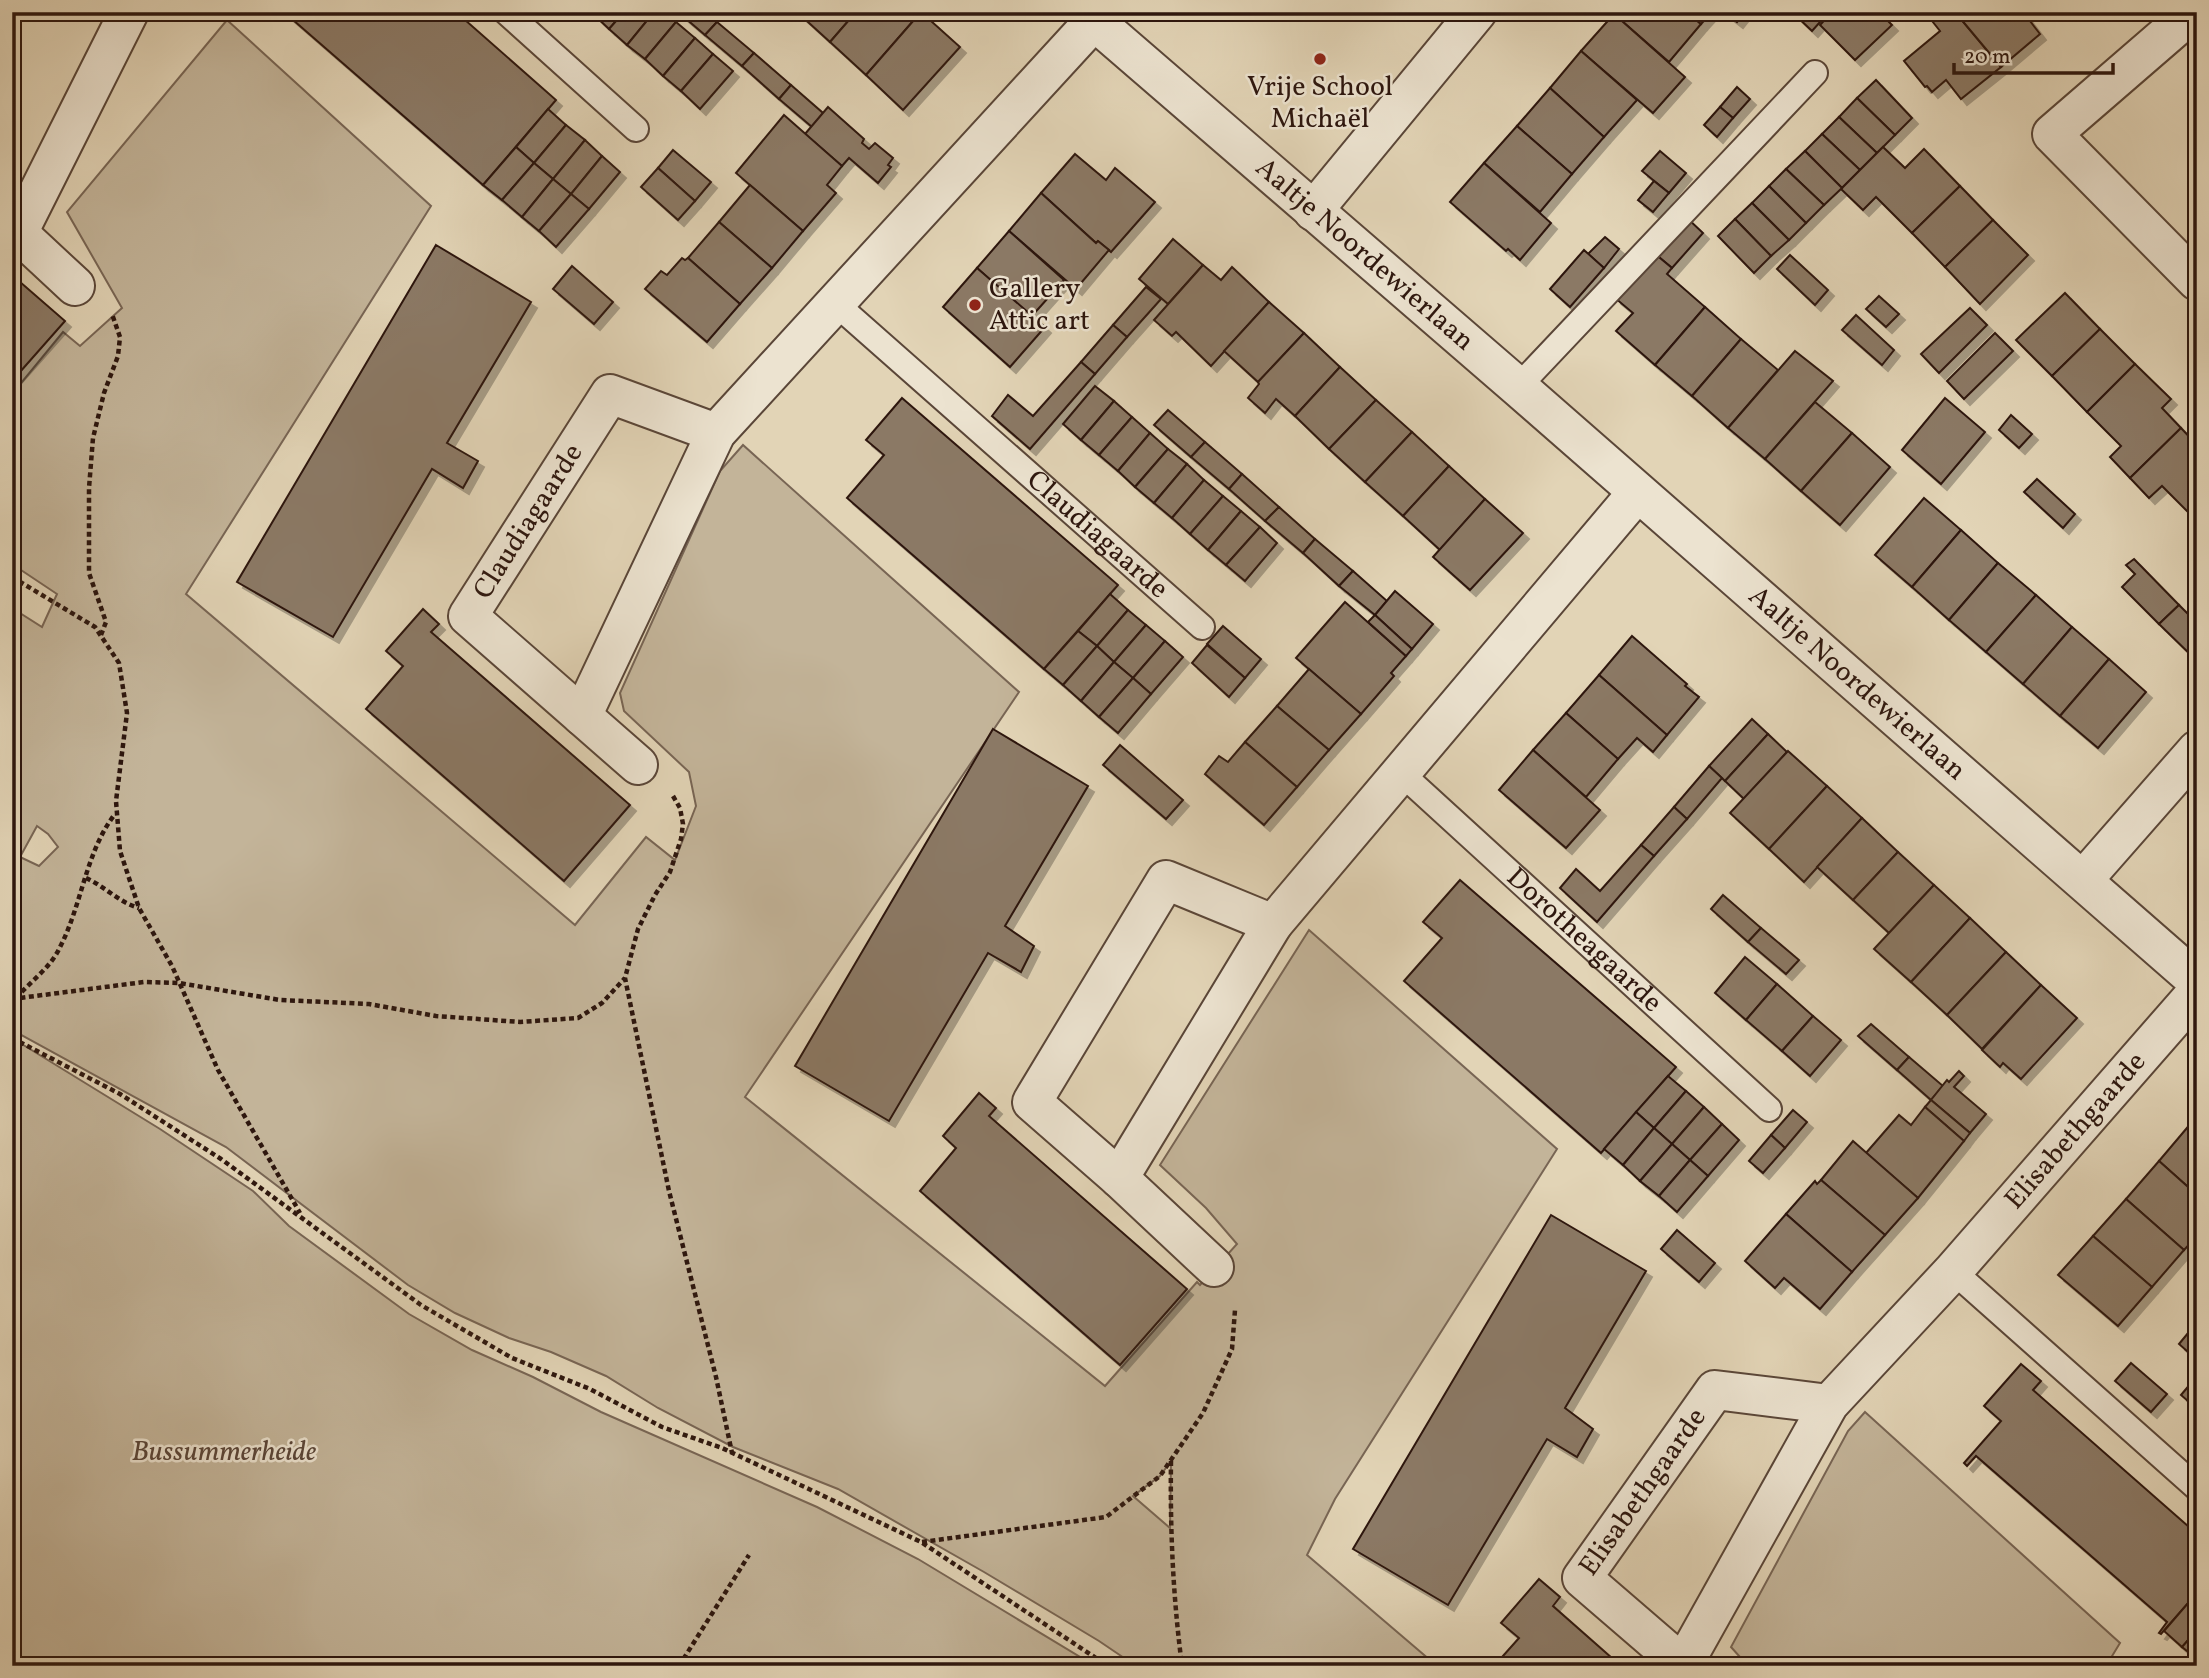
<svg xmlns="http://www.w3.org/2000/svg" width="2209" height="1678" font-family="Vollkorn,serif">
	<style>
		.green { fill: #c3b499; stroke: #786554; stroke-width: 2; fill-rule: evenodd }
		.building { fill: #8b7965; stroke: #2d160e; stroke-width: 2; filter: url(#shadow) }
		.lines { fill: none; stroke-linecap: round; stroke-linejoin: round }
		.service-casing { stroke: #5a4638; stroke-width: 28 }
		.minor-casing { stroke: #5a4638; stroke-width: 42 }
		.path { stroke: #2d160e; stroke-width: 4.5; stroke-dasharray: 5 3.5; stroke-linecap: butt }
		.service { stroke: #ece3d0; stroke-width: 24 }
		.minor { stroke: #ece3d0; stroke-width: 38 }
		.poi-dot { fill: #8f2418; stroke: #ece3d0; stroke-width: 2.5 }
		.labels { text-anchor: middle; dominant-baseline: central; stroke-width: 5; stroke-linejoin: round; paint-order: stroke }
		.poi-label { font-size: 28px; fill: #2d160e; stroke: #ece3d0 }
		.street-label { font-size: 28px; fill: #2d160e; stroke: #ece3d0 }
		.park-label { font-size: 28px; font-style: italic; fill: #5a4538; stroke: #ece3d0 }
	</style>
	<defs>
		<filter id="shadow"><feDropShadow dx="6" dy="6" stdDeviation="0" flood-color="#0004"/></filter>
	</defs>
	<rect width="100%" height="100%" fill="#e2d4b6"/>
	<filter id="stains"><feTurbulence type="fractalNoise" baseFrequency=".00286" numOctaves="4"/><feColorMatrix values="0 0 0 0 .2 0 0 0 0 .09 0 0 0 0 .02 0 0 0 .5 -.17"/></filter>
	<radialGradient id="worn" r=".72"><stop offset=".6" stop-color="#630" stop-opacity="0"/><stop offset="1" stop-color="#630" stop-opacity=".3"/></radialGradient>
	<!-- green -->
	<g class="green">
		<path d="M227,20L431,206L186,594L575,925L646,837L675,860L696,806L689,772L624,711L620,693L720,471L743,445L1019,692L745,1097L1105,1386L1197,1282L1200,1285L1237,1244L1206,1208L1160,1165L1309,930L1557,1149L1335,1499L1307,1555L1437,1666H1136L1099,1641L984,1572L838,1489L733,1447L658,1408L606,1376L551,1352L509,1338L455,1313L408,1285L226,1147L12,1030V608L42,627L57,594L12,564V394L63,332L80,346L122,308L67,212ZM37,826L48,834L58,847L39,866L20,857ZM1171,1461L1170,1528L1133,1496L1160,1476Z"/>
		<path d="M12,1038L160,1129L253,1191L289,1226L409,1314L472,1350L533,1377L601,1412L817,1507L918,1559L1095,1666H12Z"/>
		<path d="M1865,1412L2120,1643L2106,1666H1748L1731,1647L1848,1431Z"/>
	</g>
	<!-- building -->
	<g class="building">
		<path d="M456,12L556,100L483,185L285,13Z"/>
		<path d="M591,12H624L609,29Z"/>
		<path d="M624,12H654L627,45L609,29Z"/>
		<path d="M654,12H665L676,22L645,59L627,45Z"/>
		<path d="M678,12H706L717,22L705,35Z"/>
		<path d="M797,12H856L830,42Z"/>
		<path d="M856,12H921L866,75L830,42Z"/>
		<path d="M921,12L960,47L903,110L866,75Z"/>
		<path d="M1615,12H1687L1701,24L1669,62L1614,14Z"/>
		<path d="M1687,12H1712L1701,24Z"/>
		<path d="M1724,12H1745L1737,22Z"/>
		<path d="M1792,12H1829L1812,31Z"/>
		<path d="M1832,12H1879L1892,25L1855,60L1820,25Z"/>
		<path d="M1934,12H1955L2001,67L1961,99L1946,80L1932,92L1927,86L1925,87L1904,61L1940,31L1929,17Z"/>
		<path d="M1955,12H2023L2040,34L2001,67Z"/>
		<path d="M1614,14L1685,77L1653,113L1581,51Z"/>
		<path d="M676,22L695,38L663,76L645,59Z"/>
		<path d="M717,22L754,53L742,66L705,35Z"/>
		<path d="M695,38L713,54L681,91L663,76Z"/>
		<path d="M1581,51L1637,100L1604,137L1550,88Z"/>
		<path d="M754,53L791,85L779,99L742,66Z"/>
		<path d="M713,54L733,71L700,109L681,91Z"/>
		<path d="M1876,80L1912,118L1895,135L1857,98Z"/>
		<path d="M791,85L823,113L812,127L779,99Z"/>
		<path d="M1737,87L1750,99L1733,118L1720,107Z"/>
		<path d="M1550,88L1604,137L1572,174L1517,126Z"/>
		<path d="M1857,98L1895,135L1877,153L1839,117Z"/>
		<path d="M828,107L864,139L862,143L869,149L875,143L893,158L888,165L891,167L878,183L849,158L842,166L805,134Z"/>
		<path d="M1720,107L1733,118L1717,137L1704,125Z"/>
		<path d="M548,109L566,125L534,163L516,147Z"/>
		<path d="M784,115L842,166L827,185L836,193L803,231L736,173Z"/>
		<path d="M1839,117L1877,153L1860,170L1822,134Z"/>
		<path d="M566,125L585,140L553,179L534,163Z"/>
		<path d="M1517,126L1572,174L1540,212L1484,163Z"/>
		<path d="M1822,134L1860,170L1842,188L1805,151Z"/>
		<path d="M585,140L602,156L571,194L553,179Z"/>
		<path d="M516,147L534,163L502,200L483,185Z"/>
		<path d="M1883,147L1905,168L1924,149L1960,186L1912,233L1876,197L1863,210L1841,189Z"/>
		<path d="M673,150L711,182L695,201L658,168Z"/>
		<path d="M1660,151L1686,173L1669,193L1642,171Z"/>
		<path d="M1805,151L1842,188L1824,205L1786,169Z"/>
		<path d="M1075,154L1106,180L1115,168L1155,202L1111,252L1098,241L1096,243L1041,193Z"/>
		<path d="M602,156L620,172L589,209L571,194Z"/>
		<path d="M534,163L553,179L522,217L502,200Z"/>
		<path d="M1484,163L1551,223L1520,260L1508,249L1506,251L1450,202Z"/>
		<path d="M658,168L695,201L678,220L641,187Z"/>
		<path d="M1786,169L1824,205L1806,223L1769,186Z"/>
		<path d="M553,179L571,194L539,231L522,217Z"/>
		<path d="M1654,181L1669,193L1653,212L1638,200Z"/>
		<path d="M750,185L803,231L772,268L719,222Z"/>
		<path d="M1769,186L1806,223L1789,240L1752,203Z"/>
		<path d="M1960,186L1993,220L1945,267L1912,233Z"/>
		<path d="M1041,193L1096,243L1098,241L1109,250L1076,289L1009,231Z"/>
		<path d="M571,194L589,209L556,247L539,231Z"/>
		<path d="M1752,203L1789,240L1771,256L1735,219Z"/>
		<path d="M1686,217L1703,233L1672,268L1654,253Z"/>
		<path d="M1735,219L1771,256L1754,273L1718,236Z"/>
		<path d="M1993,220L2028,255L1980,304L1945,267Z"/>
		<path d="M719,222L772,268L740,304L688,258Z"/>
		<path d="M1009,231L1064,280L1031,317L977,268Z"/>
		<path d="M1605,237L1619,249L1604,268L1588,254Z"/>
		<path d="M1173,239L1203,265L1168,304L1139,279Z"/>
		<path d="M436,245L531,302L447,443L478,461L463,488L432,469L333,637L237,582Z"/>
		<path d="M1584,250L1604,268L1570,307L1550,289Z"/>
		<path d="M1654,253L1672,268L1667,274L1705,307L1655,365L1616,331L1633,313L1615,298Z"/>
		<path d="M1790,255L1828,290L1815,305L1777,269Z"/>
		<path d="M682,258L685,260L688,258L740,304L707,342L645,289L661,271L667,275Z"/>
		<path d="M1203,265L1221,280L1232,267L1269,302L1211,366L1176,332L1172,336L1154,320Z"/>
		<path d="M572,266L613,302L594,324L553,289Z"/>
		<path d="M977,268L1045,327L1010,367L943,307Z"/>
		<path d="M12,275L65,321L12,381Z"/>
		<path d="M1146,287L1161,299L1127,337L1113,325Z"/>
		<path d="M2065,293L2100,329L2052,376L2016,340Z"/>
		<path d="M1879,296L1899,314L1886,327L1866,309Z"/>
		<path d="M1269,302L1304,333L1258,382L1224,351Z"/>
		<path d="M1705,307L1741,339L1692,396L1655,365Z"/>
		<path d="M1970,308L1987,325L1939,373L1921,354Z"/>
		<path d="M1856,315L1894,350L1882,365L1842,330Z"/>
		<path d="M1113,325L1127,337L1095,374L1081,362Z"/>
		<path d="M2100,329L2135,364L2087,412L2052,376Z"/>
		<path d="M1304,333L1340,367L1295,416L1276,399L1265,413L1248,398L1259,384L1258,382Z"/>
		<path d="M1995,333L2013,351L1964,399L1947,381Z"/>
		<path d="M1741,339L1778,370L1728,428L1692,396Z"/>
		<path d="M1795,351L1833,381L1765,459L1728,428Z"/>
		<path d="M1081,362L1095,374L1030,449L992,416L1008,395L1033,416Z"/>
		<path d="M2135,364L2171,399L2162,408L2181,428L2130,478L2110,457L2121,446L2087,412Z"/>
		<path d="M1340,367L1376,400L1329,449L1295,416Z"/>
		<path d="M1095,386L1114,401L1081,440L1063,424Z"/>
		<path d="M902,398L1118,585L1044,669L847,498L884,455L866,440Z"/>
		<path d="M1945,398L1985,432L1941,484L1902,450Z"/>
		<path d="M1376,400L1412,432L1365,482L1329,449Z"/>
		<path d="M1114,401L1132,417L1099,455L1081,440Z"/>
		<path d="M1815,402L1852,433L1801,491L1765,459Z"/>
		<path d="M1168,410L1205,442L1191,457L1154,425Z"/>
		<path d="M2011,415L2032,434L2019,448L1999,430Z"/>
		<path d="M1132,417L1150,433L1118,471L1099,455Z"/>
		<path d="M2181,428L2197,445V521L2162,486L2149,498L2130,478Z"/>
		<path d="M1412,432L1449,466L1403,516L1365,482Z"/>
		<path d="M1150,433L1168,449L1135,487L1118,471Z"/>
		<path d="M1852,433L1890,467L1840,525L1801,491Z"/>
		<path d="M1205,442L1242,474L1229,489L1191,457Z"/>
		<path d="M1168,449L1187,464L1154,503L1135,487Z"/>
		<path d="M1187,464L1204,480L1172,518L1154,503Z"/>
		<path d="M1449,466L1485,499L1440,550L1403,516Z"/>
		<path d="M1242,474L1279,507L1265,521L1229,489Z"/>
		<path d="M2037,479L2075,514L2063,528L2024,492Z"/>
		<path d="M1204,480L1223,496L1190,534L1172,518Z"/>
		<path d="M1223,496L1241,511L1208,550L1190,534Z"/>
		<path d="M1924,498L1961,530L1912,587L1875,555Z"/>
		<path d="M1485,499L1523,533L1470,590L1433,557Z"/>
		<path d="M1279,507L1315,539L1303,553L1265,521Z"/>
		<path d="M1241,511L1260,527L1226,565L1208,550Z"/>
		<path d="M1260,527L1277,543L1245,581L1226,565Z"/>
		<path d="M1961,530L1998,563L1949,620L1912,587Z"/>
		<path d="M1315,539L1353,571L1339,586L1303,553Z"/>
		<path d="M2134,559L2179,605L2159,624L2122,587L2135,574L2126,565Z"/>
		<path d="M1998,563L2036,595L1986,652L1949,620Z"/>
		<path d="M1353,571L1387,601L1375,615L1339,586Z"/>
		<path d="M1395,591L1433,624L1412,649L1375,615Z"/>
		<path d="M1110,594L1128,610L1097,646L1078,631Z"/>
		<path d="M2036,595L2072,627L2023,684L1986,652Z"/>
		<path d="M1345,602L1406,656L1391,673L1394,676L1361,714L1296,658Z"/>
		<path d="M2179,605L2197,623V657L2195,659L2159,624Z"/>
		<path d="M423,609L439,624L431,632L630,805L564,881L366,709L403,666L386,651Z"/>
		<path d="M1128,610L1146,625L1114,662L1097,646Z"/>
		<path d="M1375,615L1412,649L1406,656L1368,622Z"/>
		<path d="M1146,625L1165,641L1133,678L1114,662Z"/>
		<path d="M1223,626L1261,659L1245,678L1207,644Z"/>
		<path d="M2072,627L2109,659L2060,716L2023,684Z"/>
		<path d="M1078,631L1097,646L1063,685L1044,669Z"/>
		<path d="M1632,636L1687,684L1685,686L1699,697L1667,735L1599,675Z"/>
		<path d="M1165,641L1183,657L1151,694L1133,678Z"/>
		<path d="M1207,645L1245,678L1229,697L1192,663Z"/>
		<path d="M1097,646L1114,662L1081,701L1063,685Z"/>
		<path d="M2109,659L2146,692L2098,748L2060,716Z"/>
		<path d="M1114,662L1133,678L1099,717L1081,701Z"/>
		<path d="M1309,669L1361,714L1329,750L1277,706Z"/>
		<path d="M1599,675L1667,735L1653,752L1637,738L1618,759L1566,713Z"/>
		<path d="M1133,678L1151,694L1118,733L1099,717Z"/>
		<path d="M1277,706L1329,750L1297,787L1245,742Z"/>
		<path d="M1566,713L1618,759L1586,797L1533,750Z"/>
		<path d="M1752,719L1768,734L1725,781L1709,766Z"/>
		<path d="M993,729L1088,786L1005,926L1034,946L1021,972L988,953L889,1121L795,1066Z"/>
		<path d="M1768,734L1787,752L1744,799L1725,781Z"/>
		<path d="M1245,742L1297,787L1264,825L1205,774L1219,756L1228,762Z"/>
		<path d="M1120,745L1183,800L1166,819L1103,765Z"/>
		<path d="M1533,750L1600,810L1566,848L1499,790Z"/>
		<path d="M1788,751L1827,786L1769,849L1730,813Z"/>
		<path d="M1709,766L1722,778L1687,819L1674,807Z"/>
		<path d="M1827,786L1862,818L1804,882L1769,849Z"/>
		<path d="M1674,807L1687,819L1654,856L1641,845Z"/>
		<path d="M1862,818L1898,852L1853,900L1817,867Z"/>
		<path d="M1641,845L1654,856L1597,922L1560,888L1576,869L1600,891Z"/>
		<path d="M1898,852L1934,885L1889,933L1853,900Z"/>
		<path d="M1460,880L1676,1067L1601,1153L1404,981L1442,938L1423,922Z"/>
		<path d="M1934,885L1970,918L1911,982L1874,949Z"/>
		<path d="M1723,895L1761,928L1748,942L1711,909Z"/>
		<path d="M1970,918L2006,952L1947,1015L1911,982Z"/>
		<path d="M1761,928L1799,960L1786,974L1748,942Z"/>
		<path d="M2006,952L2041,985L1982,1049L1947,1015Z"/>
		<path d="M1745,957L1777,984L1746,1020L1715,993Z"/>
		<path d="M1777,984L1813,1016L1782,1051L1746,1020Z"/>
		<path d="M2041,985L2077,1018L2021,1079L2003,1063L2000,1067L1982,1050Z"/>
		<path d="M1813,1016L1841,1040L1810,1076L1782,1051Z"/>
		<path d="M1871,1024L1909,1057L1897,1070L1858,1036Z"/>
		<path d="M1909,1057L1943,1086L1931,1100L1897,1070Z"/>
		<path d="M1959,1071L1964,1076L1954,1087L1986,1114L1970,1133L1931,1100L1947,1080L1949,1082Z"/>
		<path d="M1668,1076L1686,1091L1654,1128L1636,1112Z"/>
		<path d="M1686,1091L1704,1107L1672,1144L1654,1128Z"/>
		<path d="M979,1093L996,1108L989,1116L1187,1289L1120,1365L920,1191L956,1148L943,1136Z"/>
		<path d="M1931,1100L1970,1133L1964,1141L1925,1107Z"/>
		<path d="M1704,1107L1722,1124L1690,1160L1672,1144Z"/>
		<path d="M1925,1107L1964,1141L1918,1198L1866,1153L1899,1115L1911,1125Z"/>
		<path d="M1793,1110L1807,1122L1785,1148L1771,1135Z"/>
		<path d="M1636,1112L1654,1128L1623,1165L1604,1149Z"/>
		<path d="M2192,1122L2197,1126V1195L2159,1161Z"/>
		<path d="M1722,1124L1739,1140L1708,1176L1690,1160Z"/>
		<path d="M1654,1128L1672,1144L1640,1181L1623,1165Z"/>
		<path d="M1771,1135L1785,1148L1763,1173L1749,1161Z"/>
		<path d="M1853,1141L1918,1198L1885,1235L1821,1180Z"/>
		<path d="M1672,1144L1690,1160L1659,1196L1640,1181Z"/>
		<path d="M1690,1160L1708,1176L1677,1212L1659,1196Z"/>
		<path d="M2159,1161L2197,1195V1236L2184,1250L2126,1199Z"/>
		<path d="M1821,1180L1885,1235L1852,1272L1786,1214L1815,1181L1817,1184Z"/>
		<path d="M2126,1199L2184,1250L2152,1287L2093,1236Z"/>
		<path d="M1786,1214L1852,1272L1820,1309L1784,1278L1775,1288L1745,1261Z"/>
		<path d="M1551,1215L1646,1271L1565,1408L1593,1429L1577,1457L1547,1439L1448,1605L1353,1549Z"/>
		<path d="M1677,1230L1715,1263L1699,1282L1661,1249Z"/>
		<path d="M2093,1236L2152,1287L2118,1326L2058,1275Z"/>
		<path d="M2193,1327L2197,1331V1360L2179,1344Z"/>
		<path d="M2131,1363L2167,1394L2151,1412L2115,1381Z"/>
		<path d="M2021,1364L2041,1381L2033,1390L2197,1534V1593L2161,1634L2159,1633L2167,1622L1976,1456L1967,1466L1964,1463L2001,1421L1984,1406Z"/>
		<path d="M2197,1376V1409L2181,1395Z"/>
		<path d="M1539,1579L1560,1597L1553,1606L1621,1666H1494L1519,1638L1501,1623Z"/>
		<path d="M2195,1595L2197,1630L2182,1647L2164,1631Z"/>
		<path d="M2197,1630V1659L2182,1647Z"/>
	</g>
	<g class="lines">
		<!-- service casing -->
		<g class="service-casing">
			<g id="service">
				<path d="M506,12L636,129"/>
				<path id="s1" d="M835,303L1202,627"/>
				<path d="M1518,387L1815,73"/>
				<path id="s2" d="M1401,773L1769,1109"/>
				<path d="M1953,1271L2197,1488"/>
			</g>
		</g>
		<!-- minor casing -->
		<g class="minor-casing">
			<g id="minor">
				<path id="s3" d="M1084,12L1518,387L2197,981"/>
				<path d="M2193,12L2052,134L2197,281"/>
				<path d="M1313,211L1477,12"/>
				<path d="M12,228L18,233L129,12"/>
				<path d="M18,233L75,286"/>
				<path d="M582,716L716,433L1094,21"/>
				<path id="s4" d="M638,765L468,616L610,394L716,433"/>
				<path d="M2083,880L2197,750"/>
				<path d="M1119,1178L1273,924L1637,493"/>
				<path d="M1214,1267L1119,1178L1032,1102L1166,880L1273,924"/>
				<path id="s5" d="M1683,1665L1829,1404L1953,1271L2197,992"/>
				<path id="s6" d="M1684,1666L1582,1578L1715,1390L1829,1404"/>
			</g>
		</g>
		<!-- path -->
		<g class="path">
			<path d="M12,577L95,627L119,663L127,713L116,801L120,851L139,908L172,966L218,1070L300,1213"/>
			<path d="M101,635L106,622L89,573V488L93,438L104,393L118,356L120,337L112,314"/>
			<path d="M673,796L680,808L683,824L681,839L670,872L655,895L638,929L625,978L669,1191L716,1377L732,1453"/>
			<path d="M86,878C104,886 120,903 139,908"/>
			<path d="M16,998C30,982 50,968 59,949C82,906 85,853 115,814"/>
			<path d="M12,999L144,982L179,983L280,1000L369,1004L436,1016L520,1022L578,1018L602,1003L625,978"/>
			<path d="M12,1038L120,1094L221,1159L421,1305L512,1358L590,1389L662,1427L722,1448L921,1542L1108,1666"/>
			<path d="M1171,1461C1170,1530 1173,1597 1182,1666"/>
			<path d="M922,1542L1106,1517L1160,1476L1203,1413L1232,1349L1235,1310"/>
			<path d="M679,1666L749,1555"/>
		</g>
		<!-- service -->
		<use href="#service" class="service"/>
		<!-- minor -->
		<use href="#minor" class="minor"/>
	</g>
	<!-- markers -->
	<g class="poi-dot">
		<circle cx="1320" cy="59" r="7"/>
		<circle cx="975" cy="305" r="7"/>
	</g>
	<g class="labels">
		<!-- poi labels -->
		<g class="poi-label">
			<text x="1320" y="87">Vrije School<tspan x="1320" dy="32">Michaël</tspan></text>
			<text x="989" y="289" text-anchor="start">Gallery<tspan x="989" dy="32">Attic art</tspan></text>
		</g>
		<!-- street labels -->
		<g class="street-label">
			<text stroke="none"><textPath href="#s3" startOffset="371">Aaltje Noordewierlaan</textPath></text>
			<text stroke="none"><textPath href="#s4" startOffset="338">Claudiagaarde</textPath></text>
			<text stroke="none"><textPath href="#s1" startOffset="350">Claudiagaarde</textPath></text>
			<text stroke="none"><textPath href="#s3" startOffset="1024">Aaltje Noordewierlaan</textPath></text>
			<text stroke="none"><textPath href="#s2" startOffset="248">Dorotheagaarde</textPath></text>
			<text stroke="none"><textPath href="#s5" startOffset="667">Elisabethgaarde</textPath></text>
			<text stroke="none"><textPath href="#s6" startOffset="240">Elisabethgaarde</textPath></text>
		</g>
		<!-- park labels -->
		<g class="park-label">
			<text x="224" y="1452">Bussummerheide</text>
		</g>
	</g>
	<!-- margin -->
	<rect width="2209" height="1678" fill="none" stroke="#e2d4b6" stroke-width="42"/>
	<rect x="14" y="14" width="2181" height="1650" fill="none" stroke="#2d160e" stroke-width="3.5"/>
	<rect x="21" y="21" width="2167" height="1636" fill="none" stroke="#2d160e" stroke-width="2"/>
	<!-- scale -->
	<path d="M1954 63v10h159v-10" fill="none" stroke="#2d160e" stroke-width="3.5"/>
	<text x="1964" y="63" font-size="21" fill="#2d160e" stroke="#ece3d0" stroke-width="5" paint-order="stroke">20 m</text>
	<rect width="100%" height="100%" filter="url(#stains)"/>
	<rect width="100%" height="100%" fill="url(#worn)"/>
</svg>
